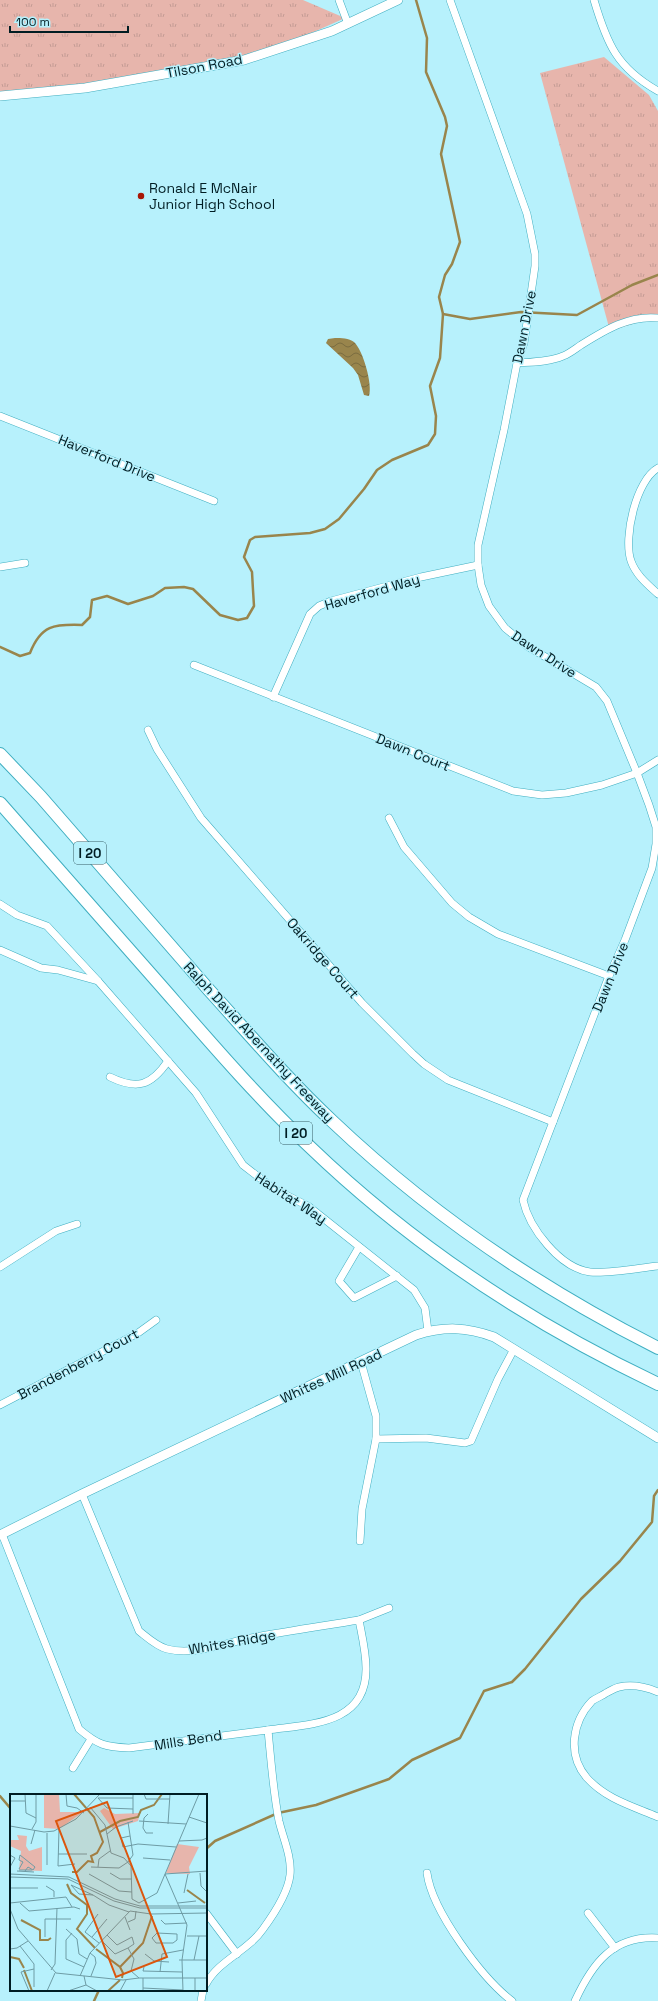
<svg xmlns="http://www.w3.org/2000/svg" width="658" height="2001" font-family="'Space Grotesk',sans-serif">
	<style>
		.grass { fill: url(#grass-tufts) }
		.water { fill: url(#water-waves) }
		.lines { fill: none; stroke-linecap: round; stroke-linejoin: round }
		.stream { stroke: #99854c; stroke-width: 2.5 }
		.street-casing { stroke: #3faec0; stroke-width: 8 }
		.secondary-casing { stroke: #3faec0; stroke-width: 10 }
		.highway-casing { stroke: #3faec0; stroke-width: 14 }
		.street { stroke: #fff; stroke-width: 7 }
		.secondary { stroke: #fff; stroke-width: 9 }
		.highway { stroke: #fff; stroke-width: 12 }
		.poi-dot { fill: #a71605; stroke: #b7f1fc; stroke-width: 1.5 }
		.labels { text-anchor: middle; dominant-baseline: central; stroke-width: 3; stroke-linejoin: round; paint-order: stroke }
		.shield { fill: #b7f1fc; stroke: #375d64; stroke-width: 1 }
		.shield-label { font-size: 13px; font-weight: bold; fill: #001d23 }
		.street-label { font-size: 14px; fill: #001d23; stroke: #b7f1fc }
		.poi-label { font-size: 14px; fill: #001d23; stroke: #b7f1fc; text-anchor: start }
		.inset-river { fill: none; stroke: #99854c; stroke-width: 2 }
		.inset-road { fill: none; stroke: #6e9ca5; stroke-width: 1 }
		.view { fill: #dc560d; fill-opacity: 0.15; stroke: #dc560d; stroke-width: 2 }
		.inset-edge { fill: none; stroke: #001d23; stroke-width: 2 }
	</style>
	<defs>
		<pattern id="grass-tufts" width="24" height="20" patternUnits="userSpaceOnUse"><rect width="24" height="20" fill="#e7b5ac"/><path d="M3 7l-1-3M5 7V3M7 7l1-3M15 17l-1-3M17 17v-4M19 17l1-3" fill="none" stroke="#c49b94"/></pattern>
		<pattern id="water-waves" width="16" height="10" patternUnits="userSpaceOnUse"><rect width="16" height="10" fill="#99854c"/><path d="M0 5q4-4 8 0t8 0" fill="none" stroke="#7a6c3f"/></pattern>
	</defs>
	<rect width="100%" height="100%" fill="#b7f1fc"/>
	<!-- grass -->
	<g class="grass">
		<path d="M0,0H303L345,18L278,48L161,80L62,92L0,96Z"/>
		<path d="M604,57L649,95L658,111V316L610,331L540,73Z"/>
	</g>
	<!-- water -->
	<path class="water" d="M335,338C341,338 349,338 354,342C363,350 373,385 369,396L364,395L358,375L353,368L326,343L328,339Z"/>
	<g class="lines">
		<!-- stream -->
		<g class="stream">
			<path d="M443,314L470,319L521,312L577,315L632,285L658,275"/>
			<path d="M0,647L20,656L30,653C41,625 54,624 82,625L90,617L92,600L107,596L128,604L153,596L165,588L184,587L193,589L220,615L238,620L247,618L254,606L253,590L252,572L244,557L250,540L255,537L310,533L325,529L339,519L364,489L377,470L392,460L428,445L435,434L436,416L430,386L440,358L443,314L439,297L445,275L452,264L460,242L441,154L447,126L445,117L426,72L427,38L416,0"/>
			<path d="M0,1796L11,1809"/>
			<path d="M206,1849L215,1841L278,1813L316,1805L389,1779L412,1760L460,1738L484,1691L512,1682L525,1669L581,1599L620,1561L652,1522L654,1496L658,1490"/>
			<path d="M94,2001L99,1990"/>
		</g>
		<!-- street casing -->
		<g class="street-casing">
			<g id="street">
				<path d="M339,0L348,24"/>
				<path d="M450,0L527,214L535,254V266L524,343L517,363L504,430L478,545V565L481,585L489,606L505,628L527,646L596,687L607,701L637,773L649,805L656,827V844L652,868L625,940L609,976L523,1200C529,1228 560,1268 590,1272C608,1274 639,1268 658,1266"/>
				<path d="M594,0C607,44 617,68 658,91"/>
				<path d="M517,363C532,362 549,362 563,356C569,354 575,349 581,345C605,330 629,315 658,318"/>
				<path d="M0,416L214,501"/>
				<path d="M658,468C636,480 623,538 631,561C636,575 647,584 658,594"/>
				<path d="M0,567L25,563"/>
				<path d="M194,665L513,791L542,795L566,793L602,785L637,773L658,760"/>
				<path d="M273,697L310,614L319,606L331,601L421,577L478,565"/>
				<path d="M148,730L157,749L201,818L362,1003L413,1054L424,1064L448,1080L553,1122"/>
				<path d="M389,818L404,847L452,903L469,917L498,934L609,976"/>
				<path d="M0,904L17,915L47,926L98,981L196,1093L243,1165L274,1189L308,1206L414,1290L425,1308L428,1331"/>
				<path d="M0,950L41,968L58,970L98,981"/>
				<path d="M110,1077C137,1090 151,1086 168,1061"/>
				<path d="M359,1247L339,1281L354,1298L397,1276"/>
				<path d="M0,1267L56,1231L77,1224"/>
				<path d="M0,1405L138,1333L156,1320"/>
				<path d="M376,1439L426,1438L465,1443L471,1441L498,1379L514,1349"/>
				<path d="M82,1494L139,1631C148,1638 156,1646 167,1649C194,1656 224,1643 251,1638C287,1631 323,1626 359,1620C362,1636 366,1652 366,1668C367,1725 309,1724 268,1730"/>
				<path d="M2,1534L79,1729C98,1745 105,1747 129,1748L268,1730C271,1760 273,1791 279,1821C283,1838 292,1857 290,1875C288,1893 274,1914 263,1929C248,1951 219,1960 206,1984"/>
				<path d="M360,1541L362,1509L376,1439V1416L361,1362"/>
				<path d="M359,1620L389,1608"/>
				<path d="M658,1692C646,1687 633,1684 619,1687C615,1688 610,1691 606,1693C602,1696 596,1698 592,1701C572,1722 567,1755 587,1778C606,1799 632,1806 658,1817"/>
				<path d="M73,1768L91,1739"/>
				<path d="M427,1873C432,1911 482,1978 512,2001"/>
				<path d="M206,1913L237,1954"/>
				<path d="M588,1913L615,1948"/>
				<path d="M201,2001L203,1990"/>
				<path d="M575,2001C592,1964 613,1935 658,1938"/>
			</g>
		</g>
		<!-- secondary casing -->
		<g class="secondary-casing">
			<g id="secondary">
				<path d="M0,96L85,88L244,60L332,31L398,0"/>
				<path d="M0,1535L82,1494L416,1335C444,1326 467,1327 494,1337L658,1438"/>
			</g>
		</g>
		<!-- highway casing -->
		<g class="highway-casing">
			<g id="highway">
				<path d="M0,754L41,797C97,861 153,926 209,990C249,1034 288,1080 332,1121C429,1213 539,1288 658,1348"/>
				<path d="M0,803C54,864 108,926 162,987C210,1042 257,1097 310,1147C411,1244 532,1324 658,1384"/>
			</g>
		</g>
		<!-- street -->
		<use href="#street" class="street"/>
		<!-- secondary -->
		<use href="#secondary" class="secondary"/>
		<!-- highway -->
		<use href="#highway" class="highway"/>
	</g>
	<!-- markers -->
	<circle class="poi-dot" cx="141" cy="196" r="4"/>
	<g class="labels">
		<!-- shield labels -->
		<g class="shield">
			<rect x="74" y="842" width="32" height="22" rx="3"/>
			<rect x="280" y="1122" width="32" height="22" rx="3"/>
		</g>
		<g class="shield-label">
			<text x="90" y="853">I 20</text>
			<text x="296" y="1133">I 20</text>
		</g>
		<!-- street labels -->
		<g class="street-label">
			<text transform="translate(204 66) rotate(-11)">Tilson Road</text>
			<text transform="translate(524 327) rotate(-79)">Dawn Drive</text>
			<text transform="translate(107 458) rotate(22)">Haverford Drive</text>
			<text transform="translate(372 592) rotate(-16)">Haverford Way</text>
			<text transform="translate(544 654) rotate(33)">Dawn Drive</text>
			<text transform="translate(413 752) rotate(22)">Dawn Court</text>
			<text transform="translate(323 958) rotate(49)">Oakridge Court</text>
			<text transform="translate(610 977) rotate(-68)">Dawn Drive</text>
			<text transform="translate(259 1042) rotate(47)">Ralph David Abernathy Freeway</text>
			<text transform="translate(291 1198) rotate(33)">Habitat Way</text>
			<text transform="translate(78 1364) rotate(-28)">Brandenberry Court</text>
			<text transform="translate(331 1376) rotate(-25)">Whites Mill Road</text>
			<text transform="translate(232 1642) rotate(-10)">Whites Ridge</text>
			<text transform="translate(188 1740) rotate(-9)">Mills Bend</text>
		</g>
		<!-- poi labels -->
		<g class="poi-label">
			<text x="149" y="188">Ronald E McNair<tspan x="149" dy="16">Junior High School</tspan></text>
		</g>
	</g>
	<!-- overview -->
	<g transform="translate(10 1794)">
		<rect width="197" height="197" fill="#b7f1fc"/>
		<path d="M34,0H49L50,18H73L49,35L34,34ZM94,14L105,20L130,19L128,27L103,35L90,17Z" fill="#e7b5ac"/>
		<path d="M7,41L17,42L16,52L19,57L32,53V77L9,76L11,57L0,52V46H9ZM167,50L189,53L179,73L180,80L156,79Z" fill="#e7b5ac"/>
		<path class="inset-river" d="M90,38L110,27L128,23L131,16L144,11L152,0M62,78H67L78,67L83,68L81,62L87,59L93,48L84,23L64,0M57,90L61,99L77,111V120L67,135L85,154M177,96L195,109M11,126L30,136V146H38L41,144M86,155L110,173L113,179L112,184M0,163L9,165L14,174M110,173L133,149L142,122M14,176L22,197M98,197L110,186"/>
		<path class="inset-road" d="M15,0L16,19L26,24M56,0L57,12L67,14L74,19M134,0L136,5H160M88,4L97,14L123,15M88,4H123M0,7H15M80,13L95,31L101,59L114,64L121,72L122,105L129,109L147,99L189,0M123,20V0M138,20L134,24L133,34L136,39H143M179,23L197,29M129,27L176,30M158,30L160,0M0,32L34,38L44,37L66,25L90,0M22,35L26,28V0M49,35L48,72L65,70M37,39V71M97,40L106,33L123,27M120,42L111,44L113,53L128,50L166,53M169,47L192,46L197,44M21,50L25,36M48,60H77M0,61L5,64L0,73M133,64L160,66M81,73L109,74L118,68L123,61L118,28M88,73L89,65L100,57M9,75L13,68L9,66L10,61L25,73L23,76L18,73L15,77M9,76H22M7,77L24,78M100,79L110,85H122M190,79L191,92L197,98M0,80L59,83L105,105L130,112H197M79,80L109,97L122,98M155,80L177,131L172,166L173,197M155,80L197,77M0,83L58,85L104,107L130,114H197M36,92L44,97V103M0,94H28M174,99L178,80M83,101L69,100L61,91L83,101L99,111L119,118M0,109L56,103L62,113M10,109L19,117L64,113L70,115M168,109L186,107M0,115L8,135L46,179L113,186L129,184H197M88,120L75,138L89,149M115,123L120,136M151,126L155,130L177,129M118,128L125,125L126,117M56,135L67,145L69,160L77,165M62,139L56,146V165L74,173M147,139L167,140V146L163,149H146L142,144ZM97,141L107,151L122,143L124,150L118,154M177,142H197M35,143V125H61M82,143L97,125M92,147L105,160L118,154L124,165L121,177L129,184M10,152L24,170V193M0,155L7,154L18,147M80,159L85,163L86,169L81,182M135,160L144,167L159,168M169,166H197M184,166L189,142M134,173L133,177L172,178M41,176L45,170L47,114M150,178L152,160L173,156M70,182L80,159L120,117L141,120L197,119M74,182L76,191L87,197M133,184V197M133,194L173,196M19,197L11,178L24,175M37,197L45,179M58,197L76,191M110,197L116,186M185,197V184"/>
		<path class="view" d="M97,8L157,163L106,183L46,27Z"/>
		<rect width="197" height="197" class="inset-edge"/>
	</g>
	<!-- scale -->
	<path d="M10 26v6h118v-6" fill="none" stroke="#001d23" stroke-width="2"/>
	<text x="16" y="26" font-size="12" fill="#001d23" stroke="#b7f1fc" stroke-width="3" paint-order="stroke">100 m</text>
</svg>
